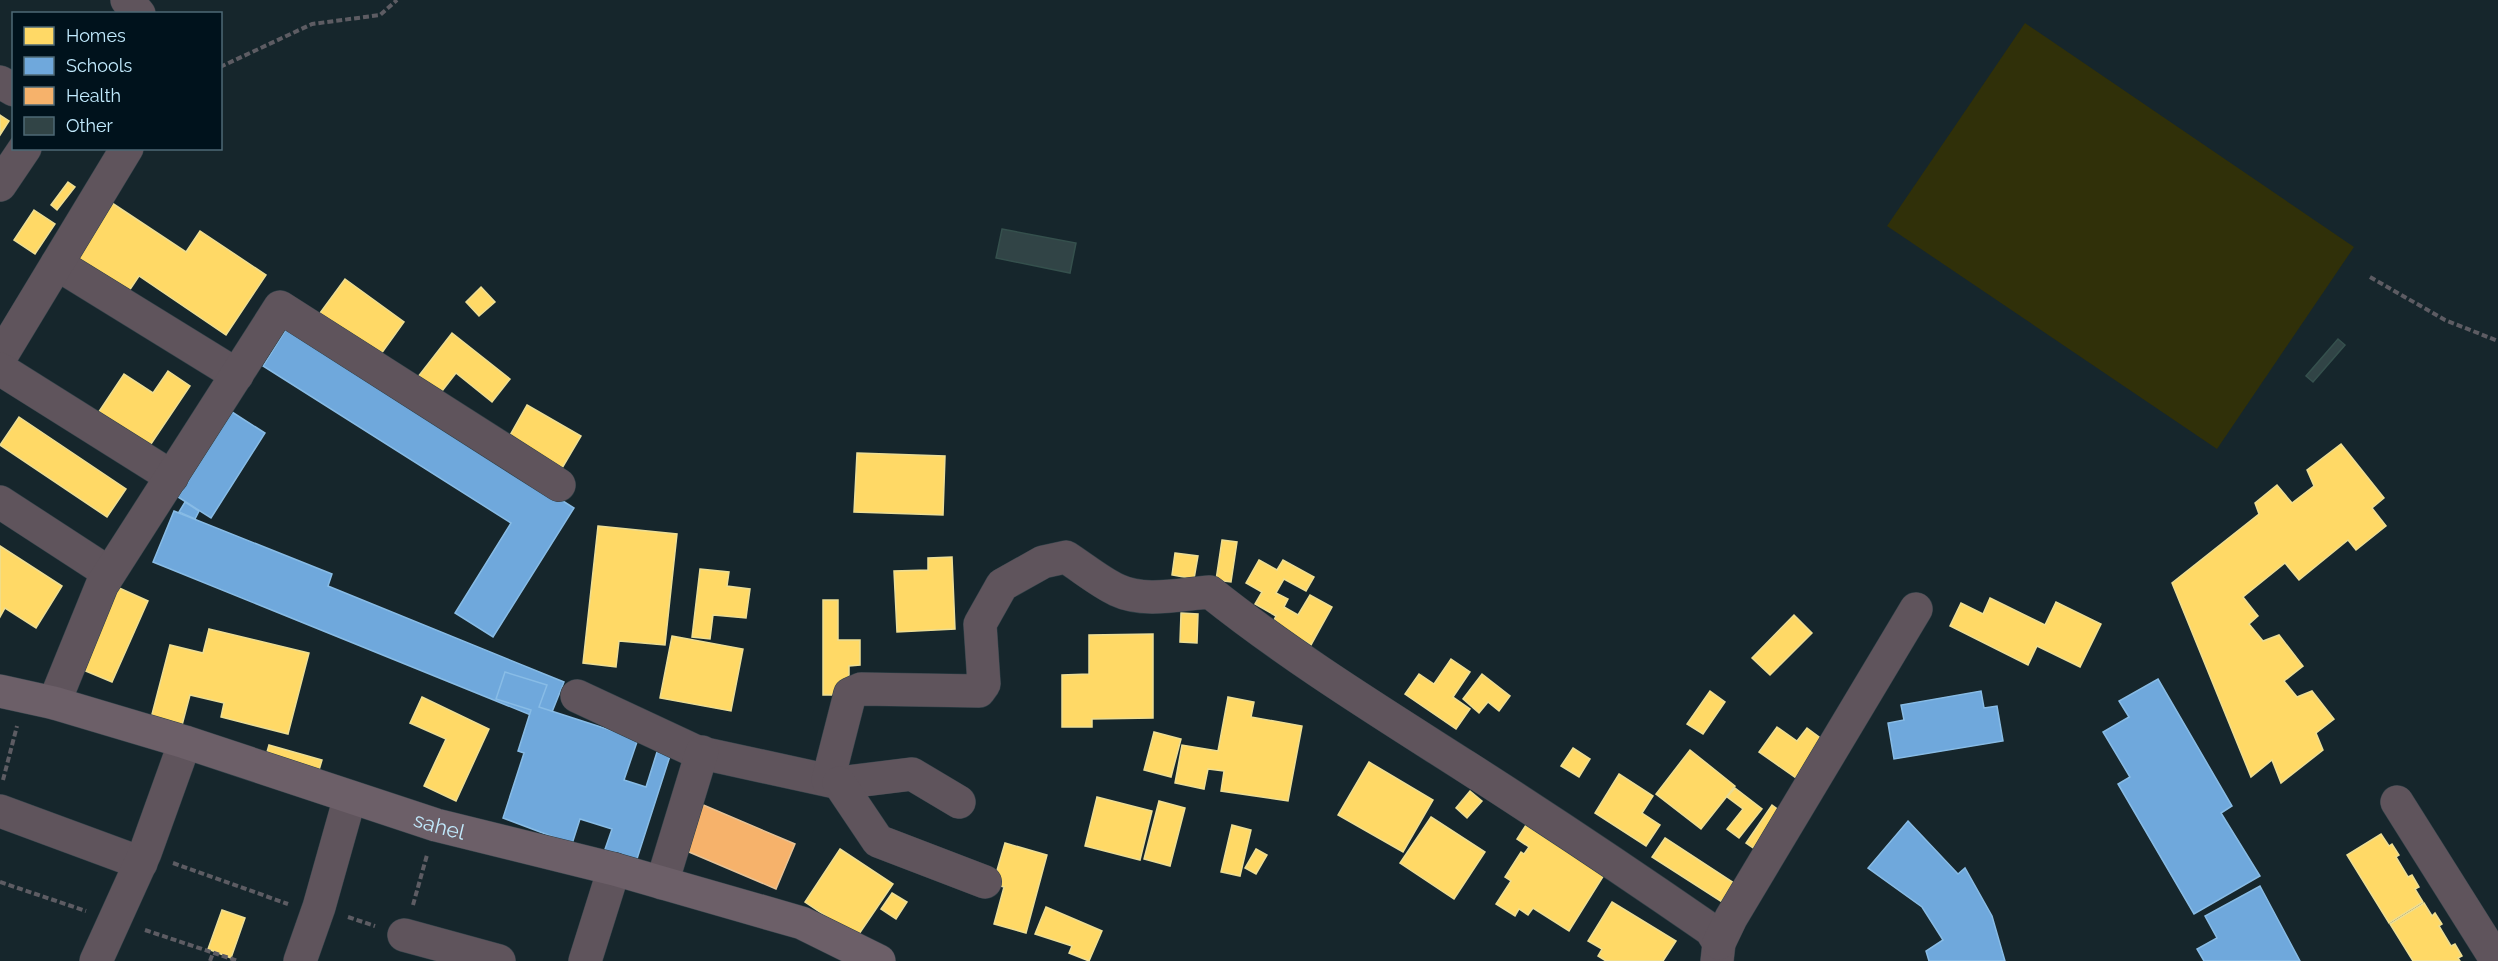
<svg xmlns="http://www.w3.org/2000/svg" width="2498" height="961" font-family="Raleway,sans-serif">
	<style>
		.green { fill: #303009 }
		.homes { fill: #ffd966; stroke: #edde94; stroke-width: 1.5 }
		.schools { fill: #6fa8dc; stroke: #88bce6; stroke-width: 1.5 }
		.health { fill: #f6b26b; stroke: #e6c397; stroke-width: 1.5 }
		.building { fill: #314446; stroke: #35504d; stroke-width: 1.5 }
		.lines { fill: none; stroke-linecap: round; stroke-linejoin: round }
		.street-casing { stroke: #304148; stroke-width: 34 }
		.secondary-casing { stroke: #304148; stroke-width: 34 }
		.path { stroke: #5d5c63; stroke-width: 4; stroke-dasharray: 6 3; stroke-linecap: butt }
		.street { stroke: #5f545c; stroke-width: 33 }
		.secondary { stroke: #6c5f68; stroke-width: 33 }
		.labels { text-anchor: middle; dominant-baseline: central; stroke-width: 6; stroke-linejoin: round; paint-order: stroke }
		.street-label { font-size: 21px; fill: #c2ebfe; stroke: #00121c }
	</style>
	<rect width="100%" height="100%" fill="#16262c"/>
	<!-- green -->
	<path class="green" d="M2025,23L2354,247L2217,449L1887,226Z"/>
	<!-- homes -->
	<g class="homes">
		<path d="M0,115L9,121L0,135Z"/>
		<path d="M68,182L75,187L57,210L51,205Z"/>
		<path d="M109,201L186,252L200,231L266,275L226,335L139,276L123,300L67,263Z"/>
		<path d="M34,210L55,224L35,254L14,240Z"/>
		<path d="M345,279L404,322L376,361L317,317Z"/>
		<path d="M481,287L495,302L479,316L466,302Z"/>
		<path d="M452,333L510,379L492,402L456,373L439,395L417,378Z"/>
		<path d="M168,371L190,386L149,447L98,413L124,374L153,393Z"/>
		<path d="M527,405L581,436L558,475L505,444Z"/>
		<path d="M19,417L126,489L107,517L0,445Z"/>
		<path d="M2341,444L2384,498L2372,508L2386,526L2356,550L2348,540L2299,580L2285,563L2243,597L2258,616L2249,624L2263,641L2279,635L2303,666L2284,681L2297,697L2312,691L2334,719L2316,733L2323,750L2281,783L2272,760L2251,777L2172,583L2259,514L2255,503L2277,485L2292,503L2314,486L2307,470Z"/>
		<path d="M857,453L945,456L943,515L854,512Z"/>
		<path d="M598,526L677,534L665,645L619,641L616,667L583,663Z"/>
		<path d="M1222,540L1237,542L1231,582L1216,580Z"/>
		<path d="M0,546L62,586L36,628L5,608L0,617Z"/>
		<path d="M1175,553L1198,556L1194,579L1172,575Z"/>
		<path d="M952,557L955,629L897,632L894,571L928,570V558Z"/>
		<path d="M1259,560L1277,570L1283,560L1314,577L1306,591L1284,579L1276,593L1288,599L1284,607L1298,615L1310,595L1332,607L1311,645L1272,624L1276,616L1255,604L1262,592L1246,583Z"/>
		<path d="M700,569L729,572L727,586L750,589L746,618L713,615L710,639L692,637Z"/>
		<path d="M117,587L148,601L112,682L81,669Z"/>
		<path d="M1990,598L2045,625L2056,602L2101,624L2080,667L2037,646L2028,665L1950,626L1961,603L1983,614Z"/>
		<path d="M823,600H838V640H860V665L849,666V695H823Z"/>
		<path d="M1181,613L1198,614L1197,643L1180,642Z"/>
		<path d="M1794,615L1812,633L1770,675L1752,658Z"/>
		<path d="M209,629L309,653L288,734L221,717L224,703L190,695L181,729L150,722L170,645L203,653Z"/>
		<path d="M1153,634V718L1092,719V727H1062V675L1089,674V635Z"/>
		<path d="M672,636L743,649L731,711L660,698Z"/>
		<path d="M1451,659L1470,672L1453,697L1470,709L1456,729L1405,694L1419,674L1434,684Z"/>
		<path d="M1482,674L1510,696L1499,711L1488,702L1479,713L1463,699Z"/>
		<path d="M1710,691L1725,702L1703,734L1687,724Z"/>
		<path d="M422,697L489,729L456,801L424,786L446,739L410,723Z"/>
		<path d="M1228,697L1254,702L1251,717L1302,726L1288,801L1221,791L1224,771L1208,769L1204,789L1175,783L1182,745L1218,751Z"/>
		<path d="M1777,727L1797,741L1807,728L1823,740L1796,778L1759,752Z"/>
		<path d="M1154,732L1181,739L1171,777L1144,770Z"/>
		<path d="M269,745L322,760L316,780L263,766Z"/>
		<path d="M1573,748L1590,759L1579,777L1561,766Z"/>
		<path d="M1690,750L1735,786L1701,829L1656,794Z"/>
		<path d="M1369,762L1433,800L1403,852L1338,815Z"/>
		<path d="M1619,774L1653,796L1642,813L1660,825L1646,846L1595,813Z"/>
		<path d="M1735,788L1762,809L1739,838L1727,829L1743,809L1727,797Z"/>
		<path d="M1470,791L1482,801L1467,818L1456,808Z"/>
		<path d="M1097,797L1152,811L1140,860L1085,846Z"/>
		<path d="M1159,801L1185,808L1170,866L1144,859Z"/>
		<path d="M1772,805L1788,817L1762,854L1746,843Z"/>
		<path d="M1431,817L1485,852L1454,899L1400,863Z"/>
		<path d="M1232,825L1251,830L1240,876L1221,872Z"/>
		<path d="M1526,825L1604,875L1569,931L1533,908L1528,915L1519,909L1515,916L1496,904L1511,881L1505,877L1521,852L1524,854L1529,847L1517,839Z"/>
		<path d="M2381,834L2389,846L2392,844L2399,855L2396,857L2408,877L2412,875L2419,887L2415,889L2423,902L2389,923L2347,855Z"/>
		<path d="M1665,838L1734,883L1722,902L1652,857Z"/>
		<path d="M1005,843L1047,855L1026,933L994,924L1004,887L993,884Z"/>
		<path d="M840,849L893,884L857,937L805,902Z"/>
		<path d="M1256,849L1267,855L1256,874L1245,868Z"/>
		<path d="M892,893L907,902L896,919L881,909Z"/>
		<path d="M1612,902L1676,941L1663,961H1606L1598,956L1602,949L1588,941Z"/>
		<path d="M2424,903L2432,916L2435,913L2442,924L2439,926L2451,946L2455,944L2462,956L2458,958L2460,961H2413L2390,924Z"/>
		<path d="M1046,907L1102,931L1089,961L1069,953L1072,946L1035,934Z"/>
		<path d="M222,910L245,918L231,958L208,949Z"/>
	</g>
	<!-- schools -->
	<g class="schools">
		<path d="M288,326L574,508L493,637L455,613L511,523L263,366Z"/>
		<path d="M232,412L265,433L211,518L178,497Z"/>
		<path d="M185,502L199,511L195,519L179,512Z"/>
		<path d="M174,511L332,574L328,586L564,682L548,722L153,562Z"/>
		<path d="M505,672L547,685L539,707L638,739L624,780L646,787L657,752L670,756L635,865L603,855L612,829L580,819L572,844L503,818L524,753L518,751L531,710L496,699Z"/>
		<path d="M2158,679L2232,806L2221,813L2260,876L2194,914L2118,784L2130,777L2103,732L2129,717L2119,701Z"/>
		<path d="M1981,691L1984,708L1997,706L2003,741L1894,759L1888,723L1904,720L1901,705Z"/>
		<path d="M1908,821L1958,874L1965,868L1992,916L2005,961H1929L1926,951L1943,940L1922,907L1868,868Z"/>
		<path d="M2260,886L2300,961H2204L2197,949L2217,938L2205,916Z"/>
	</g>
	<!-- health -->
	<path class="health" d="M701,804L795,844L776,889L682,849Z"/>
	<!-- building -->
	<g class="building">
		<path d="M1002,229L1076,243L1070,273L996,258Z"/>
		<path d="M2338,339L2345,345L2313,382L2306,376Z"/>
	</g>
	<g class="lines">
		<!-- street casing -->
		<g class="street-casing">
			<g id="street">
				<path d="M127,0L139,14"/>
				<path d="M0,82L14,90"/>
				<path d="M0,185L25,148"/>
				<path d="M57,264L237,375"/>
				<path d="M0,358L127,148"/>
				<path d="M0,369L172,477"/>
				<path d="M0,502L109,573"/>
				<path d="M577,696L697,752L839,783L912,774L959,802"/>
				<path d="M54,703L102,585L280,307L559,485"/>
				<path d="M828,780L850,694L861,689L979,691L984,684L980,624L1002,585L1043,562L1066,557C1083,568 1100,582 1117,590C1144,603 1181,594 1210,592C1290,656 1379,711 1465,766C1548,819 1630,874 1711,930L1719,943L1717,961"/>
				<path d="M839,783L878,841L985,882"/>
				<path d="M2397,802L2497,961"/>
				<path d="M0,811L141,863"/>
				<path d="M662,883L702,752"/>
				<path d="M404,935L499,961"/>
				<path d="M1719,943L1731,918L1916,609"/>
				<path d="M96,961L145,853L185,742"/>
				<path d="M300,961L319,907L350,797"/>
				<path d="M585,961L614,869"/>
			</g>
		</g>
		<!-- secondary casing -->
		<g class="secondary-casing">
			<g id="secondary">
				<path id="s1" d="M0,691L54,703L185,742L436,825L614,869L802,923L879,961"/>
			</g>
		</g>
		<!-- path -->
		<g class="path">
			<path d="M220,67L312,24L380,15L397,0"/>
			<path d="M2370,277L2445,320L2498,341"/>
			<path d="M3,780L17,726"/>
			<path d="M173,863L288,904"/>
			<path d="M0,882L86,911"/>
			<path d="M413,905L427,855"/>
			<path d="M348,917L375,926"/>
			<path d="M145,930L238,961"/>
			<path d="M210,961L213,953"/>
		</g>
		<!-- street -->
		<use href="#street" class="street"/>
		<!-- secondary -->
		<use href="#secondary" class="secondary"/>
	</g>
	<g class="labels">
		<!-- street labels -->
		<g class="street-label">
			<text stroke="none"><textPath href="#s1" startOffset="460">sahel</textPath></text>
		</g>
	</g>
	<!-- legend -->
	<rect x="12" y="12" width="210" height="138" fill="#00121c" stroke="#4e6976" stroke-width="1.5"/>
	<rect x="24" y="27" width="30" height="18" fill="#ffd966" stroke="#4e6976" stroke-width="1.5"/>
	<text x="66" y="42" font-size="18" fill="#c2ebfe">Homes</text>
	<rect x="24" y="57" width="30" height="18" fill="#6fa8dc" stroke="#4e6976" stroke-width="1.5"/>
	<text x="66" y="72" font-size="18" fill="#c2ebfe">Schools</text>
	<rect x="24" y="87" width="30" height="18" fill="#f6b26b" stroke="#4e6976" stroke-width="1.5"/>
	<text x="66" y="102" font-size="18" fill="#c2ebfe">Health</text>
	<rect x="24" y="117" width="30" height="18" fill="#314446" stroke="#4e6976" stroke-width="1.5"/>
	<text x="66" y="132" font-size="18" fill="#c2ebfe">Other</text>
</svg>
